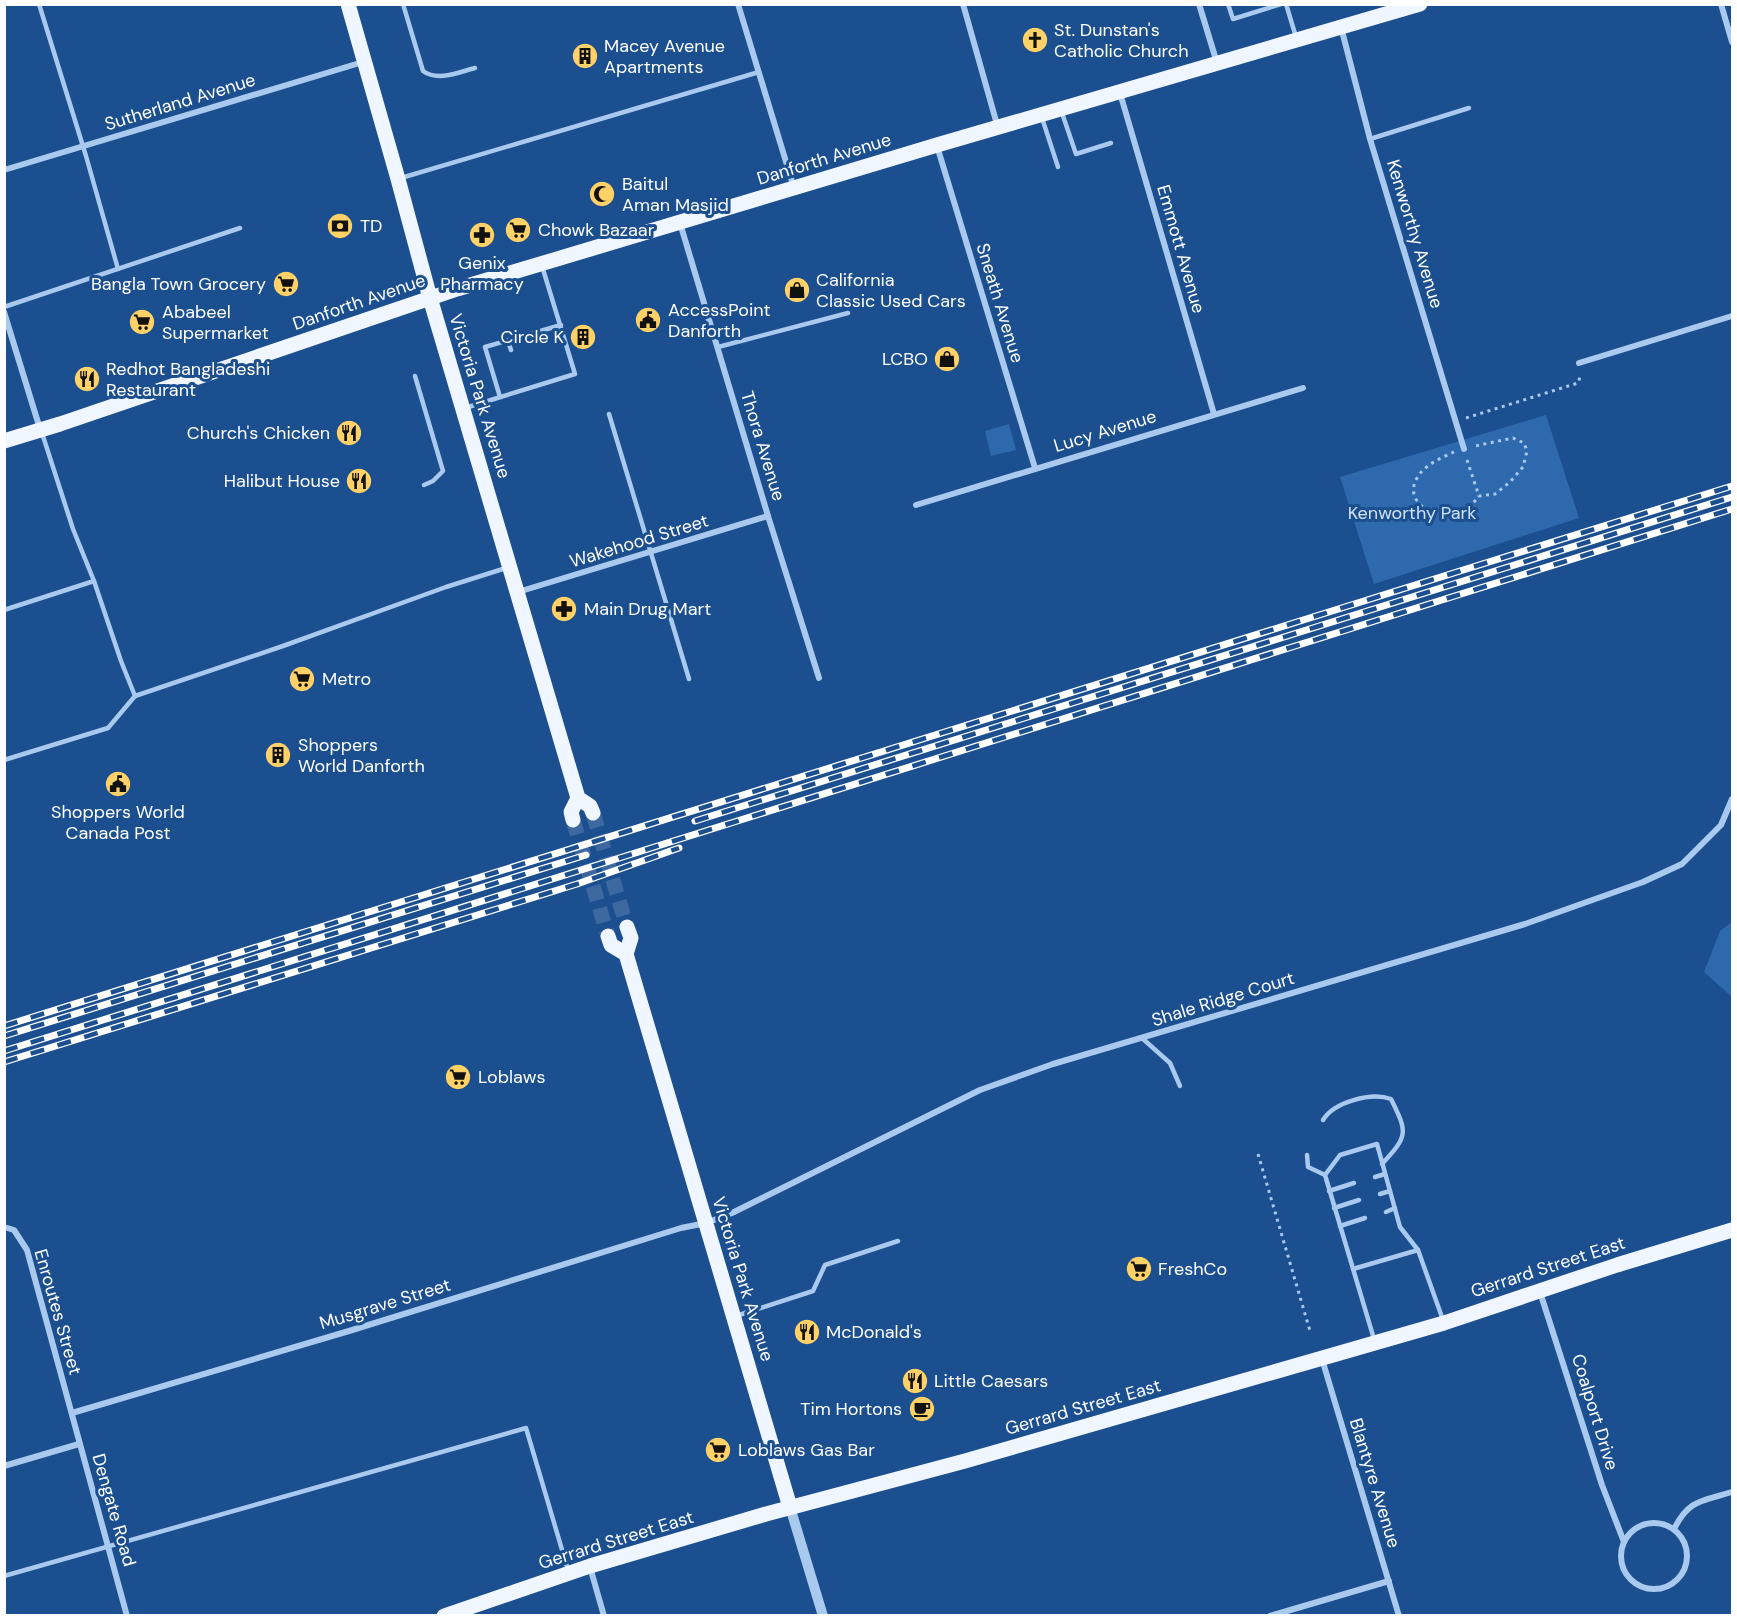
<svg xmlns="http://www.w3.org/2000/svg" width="1737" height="1620" font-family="'DM Sans',sans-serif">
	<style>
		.green { fill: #2e69ad }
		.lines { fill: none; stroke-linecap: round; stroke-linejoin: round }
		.primary-tunnel { stroke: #3d69a0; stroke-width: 15; stroke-dasharray: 15 8; stroke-linecap: butt }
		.path { stroke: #a9c9ee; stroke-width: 3; stroke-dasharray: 3 4.5; stroke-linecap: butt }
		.service { stroke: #a9c9ee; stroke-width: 4.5 }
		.minor { stroke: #a9c9ee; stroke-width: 6 }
		.tertiary { stroke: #a9c9ee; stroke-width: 10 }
		.primary { stroke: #f0f6ff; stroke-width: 15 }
		.rail-casing { stroke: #fff; stroke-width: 7 }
		.rail { stroke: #1b4f8f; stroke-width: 4.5; stroke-dasharray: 14; stroke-linecap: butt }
		.labels { text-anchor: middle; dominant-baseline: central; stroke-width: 6; stroke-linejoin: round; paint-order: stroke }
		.poi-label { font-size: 18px; fill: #fff; stroke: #1b4f8f; text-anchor: start }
		.street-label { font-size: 18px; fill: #fff; stroke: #1b4f8f }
		.park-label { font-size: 18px; fill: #cfe3fa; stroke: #1b4f8f }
	</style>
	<rect width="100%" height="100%" fill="#1b4f8f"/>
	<!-- green -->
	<g class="green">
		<path d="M1546,415L1579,518L1374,584L1340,477Z"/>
		<path d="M1009,424L1016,450L991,456L985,431Z"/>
		<path d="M1732,922V997L1704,972L1720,931Z"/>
	</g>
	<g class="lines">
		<!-- primary-tunnel -->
		<g class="primary-tunnel">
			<path d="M593,813L627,927"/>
			<path d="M573,820L608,936"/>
		</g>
		<!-- path -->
		<g class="path">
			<path d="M1466,418L1578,383L1580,377"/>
			<path d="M1454,452C1441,458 1424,465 1417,478C1405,499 1426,513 1444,514C1452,515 1460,515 1466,510C1471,506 1475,501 1479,496"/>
			<path d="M1467,460L1479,496L1495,494L1510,482L1523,467L1527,451L1524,443L1513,438L1475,446"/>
			<path d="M1258,1154L1310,1331"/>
		</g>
		<!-- service -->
		<g class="service">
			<path d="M39,4L86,156L118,269"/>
			<path d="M403,4L423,71C438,82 459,72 475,68"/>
			<path d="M1228,4L1233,19L1281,4"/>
			<path d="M1286,4L1296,37"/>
			<path d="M1062,113L1076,154L1111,143"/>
			<path d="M1042,118L1058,167"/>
			<path d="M1370,139L1469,108"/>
			<path d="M401,178L759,72"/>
			<path d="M4,307L240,228"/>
			<path d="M535,333L538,342"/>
			<path d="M508,341L511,350"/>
			<path d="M718,347L848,313"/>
			<path d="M415,376L443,471L433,481L424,485"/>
			<path d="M500,397L485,347L561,325"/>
			<path d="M465,408L575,374L542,266"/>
			<path d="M609,414L689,679"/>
			<path d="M42,433L73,529L94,581L121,661L135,696L283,646L446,587L506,568"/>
			<path d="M4,610L94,581"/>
			<path d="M4,760L108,728L135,696"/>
			<path d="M1143,1039L1170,1063L1180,1086"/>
			<path d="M1323,1120C1334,1102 1371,1092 1391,1099C1408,1133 1408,1136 1382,1164"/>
			<path d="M1307,1155L1308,1167L1325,1175"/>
			<path d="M1375,1177L1385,1174"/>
			<path d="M1329,1191L1354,1183"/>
			<path d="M1380,1194L1390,1191"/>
			<path d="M1334,1208L1359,1200"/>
			<path d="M1386,1212L1395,1208"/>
			<path d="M1340,1226L1365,1218"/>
			<path d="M1353,1269L1418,1250"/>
			<path d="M736,1316L813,1291L825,1265L898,1241"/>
			<path d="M1374,1339L1325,1175L1340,1155L1377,1144L1400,1227L1418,1250L1443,1320"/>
			<path d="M4,1576L526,1428L568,1570"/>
		</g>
		<!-- minor -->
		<g class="minor">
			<path d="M738,4L794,188"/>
			<path d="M963,4L998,128"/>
			<path d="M1199,4L1217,63"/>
			<path d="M1721,4L1732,42"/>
			<path d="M1341,27L1370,139L1464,449"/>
			<path d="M1120,93L1214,414"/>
			<path d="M937,146L1035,468"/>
			<path d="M4,170L363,62"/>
			<path d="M680,223L768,516L819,678"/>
			<path d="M4,312L40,429"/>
			<path d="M1579,363L1732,316"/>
			<path d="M916,505L1303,388"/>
			<path d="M518,592L768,516"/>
			<path d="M4,1227L14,1230L27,1250L127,1616"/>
			<path d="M1540,1292L1602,1485L1624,1542"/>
			<path d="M1322,1359L1399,1616"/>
			<path d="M72,1413L349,1331L681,1228L706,1223L732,1213L980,1090L1053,1064L1525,924L1643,882L1682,864L1721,825L1732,799"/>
			<path d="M4,1466L79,1444"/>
			<circle cx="1654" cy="1556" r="33"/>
			<path d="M1674,1529C1689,1499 1703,1501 1732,1492"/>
			<path d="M590,1567L604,1616"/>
			<path d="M1270,1616L1389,1581"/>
		</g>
		<!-- tertiary -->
		<path class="tertiary" d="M790,1507L823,1616"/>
		<!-- primary -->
		<g class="primary">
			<path d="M348,4L398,179L430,298L578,798L590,806L593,813"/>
			<path d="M4,441L60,424L457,289L937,145L1420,4"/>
			<path d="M573,820L571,812L578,798"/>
			<path d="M627,927L631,938L626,954L790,1507"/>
			<path d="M608,936L611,945L626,954"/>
			<path d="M444,1616L590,1566L766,1514L965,1461L1444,1323L1617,1265L1732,1230"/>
		</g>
		<!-- rail casing -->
		<g class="rail-casing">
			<g id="rail">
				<path d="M695,821L1732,497"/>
				<path d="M4,1026L1732,486"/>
				<path d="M4,1036L586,855"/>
				<path d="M4,1051L1732,509"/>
				<path d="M4,1062L577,884L679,848"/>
			</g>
		</g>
		<!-- rail -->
		<use href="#rail" class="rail"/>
	</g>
	<!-- icons -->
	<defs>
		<g id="church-disc" transform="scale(1.35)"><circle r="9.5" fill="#ffd166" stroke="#1b4f8f"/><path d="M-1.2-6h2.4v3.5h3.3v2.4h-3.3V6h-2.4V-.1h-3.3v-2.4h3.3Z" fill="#111"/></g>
		<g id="building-disc" transform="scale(1.35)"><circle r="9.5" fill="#ffd166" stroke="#1b4f8f"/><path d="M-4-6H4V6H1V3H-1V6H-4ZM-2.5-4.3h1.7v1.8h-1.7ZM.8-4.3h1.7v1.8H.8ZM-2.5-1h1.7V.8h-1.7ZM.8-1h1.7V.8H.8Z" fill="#111"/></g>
		<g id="mosque-disc" transform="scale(1.35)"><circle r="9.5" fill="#ffd166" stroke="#1b4f8f"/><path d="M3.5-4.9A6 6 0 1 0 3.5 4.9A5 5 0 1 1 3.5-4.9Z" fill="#111"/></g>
		<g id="bank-disc" transform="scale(1.35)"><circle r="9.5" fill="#ffd166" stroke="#1b4f8f"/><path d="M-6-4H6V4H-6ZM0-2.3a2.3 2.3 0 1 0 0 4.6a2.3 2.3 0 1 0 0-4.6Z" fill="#111"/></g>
		<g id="supermarket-disc" transform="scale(1.35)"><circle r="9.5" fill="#ffd166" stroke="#1b4f8f"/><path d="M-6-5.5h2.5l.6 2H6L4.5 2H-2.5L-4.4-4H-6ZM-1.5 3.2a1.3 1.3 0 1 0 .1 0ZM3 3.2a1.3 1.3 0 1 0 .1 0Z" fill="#111"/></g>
		<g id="pharmacy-disc" transform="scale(1.35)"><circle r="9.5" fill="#ffd166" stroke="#1b4f8f"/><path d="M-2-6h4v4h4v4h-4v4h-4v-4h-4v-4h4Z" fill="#111"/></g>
		<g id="shop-disc" transform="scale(1.35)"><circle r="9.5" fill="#ffd166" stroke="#1b4f8f"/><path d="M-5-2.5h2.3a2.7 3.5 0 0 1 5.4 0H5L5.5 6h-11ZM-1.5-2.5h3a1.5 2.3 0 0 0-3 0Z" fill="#111"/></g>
		<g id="civic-disc" transform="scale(1.35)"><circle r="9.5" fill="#ffd166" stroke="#1b4f8f"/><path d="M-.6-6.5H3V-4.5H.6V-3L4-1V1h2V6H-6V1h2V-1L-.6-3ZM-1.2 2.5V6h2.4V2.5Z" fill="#111"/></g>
		<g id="restaurant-disc" transform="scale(1.35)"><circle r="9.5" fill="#ffd166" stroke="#1b4f8f"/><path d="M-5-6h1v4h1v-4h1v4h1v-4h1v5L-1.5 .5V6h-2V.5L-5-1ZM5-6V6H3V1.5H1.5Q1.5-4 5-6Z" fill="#111"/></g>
		<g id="cafe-disc" transform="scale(1.35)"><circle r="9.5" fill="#ffd166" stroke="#1b4f8f"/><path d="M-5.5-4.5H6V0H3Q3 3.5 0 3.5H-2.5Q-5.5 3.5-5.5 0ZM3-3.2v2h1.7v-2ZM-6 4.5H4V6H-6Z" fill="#111"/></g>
	</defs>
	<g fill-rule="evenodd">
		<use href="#church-disc" x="1035" y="40"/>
		<use href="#building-disc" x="585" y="56"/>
		<use href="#mosque-disc" x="602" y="194"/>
		<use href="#bank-disc" x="340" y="226"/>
		<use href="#supermarket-disc" x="518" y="230"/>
		<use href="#pharmacy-disc" x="482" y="235"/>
		<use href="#supermarket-disc" x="286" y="284"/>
		<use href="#shop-disc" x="797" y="290"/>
		<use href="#civic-disc" x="648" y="320"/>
		<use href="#supermarket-disc" x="142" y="322"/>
		<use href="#building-disc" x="583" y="337"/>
		<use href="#shop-disc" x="947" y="359"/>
		<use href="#restaurant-disc" x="87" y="379"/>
		<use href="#restaurant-disc" x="349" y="433"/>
		<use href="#restaurant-disc" x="359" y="481"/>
		<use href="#pharmacy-disc" x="564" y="609"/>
		<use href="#supermarket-disc" x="302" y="679"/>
		<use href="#building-disc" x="278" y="755"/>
		<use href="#civic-disc" x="118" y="784"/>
		<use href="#supermarket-disc" x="458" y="1077"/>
		<use href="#supermarket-disc" x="1139" y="1269"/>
		<use href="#restaurant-disc" x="807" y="1332"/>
		<use href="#restaurant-disc" x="915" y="1381"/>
		<use href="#cafe-disc" x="922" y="1409"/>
		<use href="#supermarket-disc" x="718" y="1450"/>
	</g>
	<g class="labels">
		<!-- poi labels -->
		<g class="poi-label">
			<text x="1054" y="30">St. Dunstan's<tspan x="1054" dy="21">Catholic Church</tspan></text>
			<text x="604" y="46">Macey Avenue<tspan x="604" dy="21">Apartments</tspan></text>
			<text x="622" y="184">Baitul<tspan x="622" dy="21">Aman Masjid</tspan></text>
			<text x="360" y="226">TD</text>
			<text x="538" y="230">Chowk Bazaar</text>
			<text x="482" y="263" text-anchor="middle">Genix<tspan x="482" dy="21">Pharmacy</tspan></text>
			<text x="816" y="280">California<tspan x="816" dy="21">Classic Used Cars</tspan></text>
			<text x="266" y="284" text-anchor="end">Bangla Town Grocery</text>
			<text x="668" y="310">AccessPoint<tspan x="668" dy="21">Danforth</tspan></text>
			<text x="162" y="312">Ababeel<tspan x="162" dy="21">Supermarket</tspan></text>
			<text x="564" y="337" text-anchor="end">Circle K</text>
			<text x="928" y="359" text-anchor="end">LCBO</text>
			<text x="106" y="369">Redhot Bangladeshi<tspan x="106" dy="21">Restaurant</tspan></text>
			<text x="330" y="433" text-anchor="end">Church's Chicken</text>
			<text x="340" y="481" text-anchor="end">Halibut House</text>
			<text x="584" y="609">Main Drug Mart</text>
			<text x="322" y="679">Metro</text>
			<text x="298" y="745">Shoppers<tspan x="298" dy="21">World Danforth</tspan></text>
			<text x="118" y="812" text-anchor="middle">Shoppers World<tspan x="118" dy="21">Canada Post</tspan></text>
			<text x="478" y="1077">Loblaws</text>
			<text x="1158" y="1269">FreshCo</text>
			<text x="826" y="1332">McDonald's</text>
			<text x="934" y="1381">Little Caesars</text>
			<text x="902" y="1409" text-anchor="end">Tim Hortons</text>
			<text x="738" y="1450">Loblaws Gas Bar</text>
		</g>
		<!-- street labels -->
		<g class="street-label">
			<text transform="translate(180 102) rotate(-17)">Sutherland Avenue</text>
			<text transform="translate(824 159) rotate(-17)">Danforth Avenue</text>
			<text transform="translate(1415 234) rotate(73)">Kenworthy Avenue</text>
			<text transform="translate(1181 249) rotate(74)">Emmott Avenue</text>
			<text transform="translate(359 302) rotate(-19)">Danforth Avenue</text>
			<text transform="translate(1000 303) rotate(73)">Sneath Avenue</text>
			<text transform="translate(480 396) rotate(73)">Victoria Park Avenue</text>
			<text transform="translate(1105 431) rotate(-17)">Lucy Avenue</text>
			<text transform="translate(763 446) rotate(73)">Thora Avenue</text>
			<text transform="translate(639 541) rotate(-17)">Wakehood Street</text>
			<text transform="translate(1223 999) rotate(-17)">Shale Ridge Court</text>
			<text transform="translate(1548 1267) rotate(-18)">Gerrard Street East</text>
			<text transform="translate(743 1279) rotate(73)">Victoria Park Avenue</text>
			<text transform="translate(385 1304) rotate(-17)">Musgrave Street</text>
			<text transform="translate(58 1312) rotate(74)">Enroutes Street</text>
			<text transform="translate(1083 1407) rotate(-16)">Gerrard Street East</text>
			<text transform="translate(1595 1412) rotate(73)">Coalport Drive</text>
			<text transform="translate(1375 1483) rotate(73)">Blantyre Avenue</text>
			<text transform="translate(114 1510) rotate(74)">Dengate Road</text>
			<text transform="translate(616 1540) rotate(-17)">Gerrard Street East</text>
		</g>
		<!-- park labels -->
		<g class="park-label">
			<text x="1412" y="513">Kenworthy Park</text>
		</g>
	</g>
	<!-- border -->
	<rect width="1737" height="1620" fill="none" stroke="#ffffff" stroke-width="12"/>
</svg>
